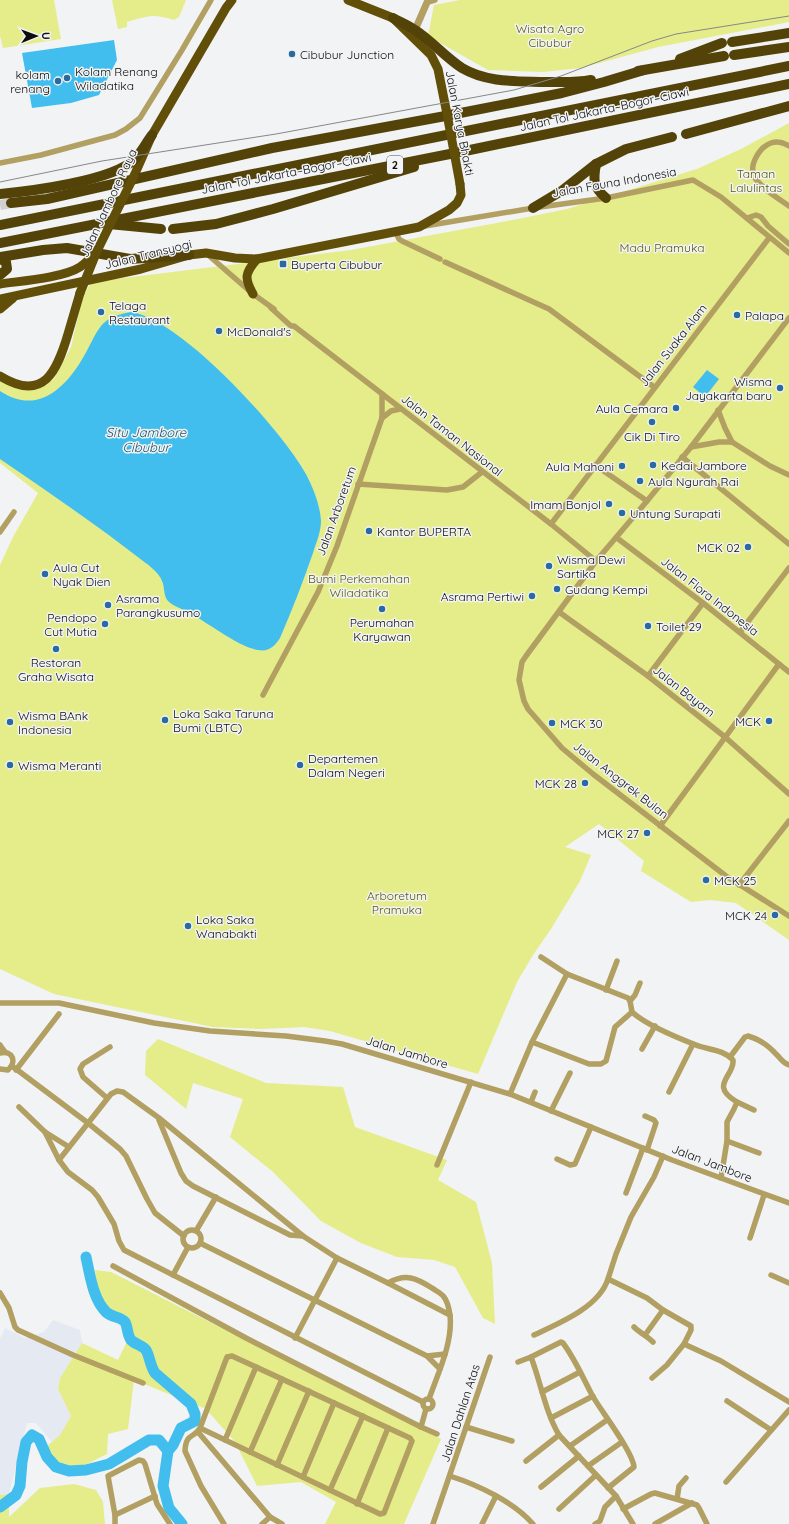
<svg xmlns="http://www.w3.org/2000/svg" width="789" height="1524" font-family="Quicksand,sans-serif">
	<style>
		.built { fill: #e5e9f1 }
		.green { fill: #e5ec8a }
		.water { fill: #41beed }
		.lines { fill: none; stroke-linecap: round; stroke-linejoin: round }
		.river { stroke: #41beed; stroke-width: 11 }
		.motorway-tunnel { stroke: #d0d0d1; stroke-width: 10; stroke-dasharray: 10 5; stroke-linecap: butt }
		.minor { stroke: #b29f62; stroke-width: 5.5 }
		.tertiary { stroke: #b29f62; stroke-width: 7 }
		.trunk { stroke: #614e08; stroke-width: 9 }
		.motorway { stroke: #534309; stroke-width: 10 }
		.tram { stroke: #878788; stroke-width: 1 }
		.trunk-bridge { stroke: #614e08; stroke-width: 9 }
		.poi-dot { fill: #286ba0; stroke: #f2f3f4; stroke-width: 1.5 }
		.labels { text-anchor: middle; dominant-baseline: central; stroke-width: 3; stroke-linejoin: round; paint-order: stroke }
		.shield { fill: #f2f3f4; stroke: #515152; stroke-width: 1 }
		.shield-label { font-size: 11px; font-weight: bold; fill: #0c0c0d }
		.park-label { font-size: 12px; fill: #56590b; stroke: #f2f3f4 }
		.poi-label { font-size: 12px; fill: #0c0c0d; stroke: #f2f3f4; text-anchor: start }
		.street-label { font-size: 12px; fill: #0c0c0d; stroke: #f2f3f4 }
		.water-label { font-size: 13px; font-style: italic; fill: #235569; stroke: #f2f3f4 }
	</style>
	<rect width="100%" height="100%" fill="#f2f3f4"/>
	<!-- built -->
	<path class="built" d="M53,1320L80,1330L82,1343L60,1378L58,1389L71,1416L60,1435L52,1442L36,1423H27L9,1494L0,1495V1339L5,1328L25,1338L44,1332Z"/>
	<!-- green -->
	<g class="green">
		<path d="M0,0H54L61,39L3,48L0,36Z"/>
		<path d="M112,0H186L179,17L174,20C154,13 147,16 127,22V27L118,29Z"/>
		<path d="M460,0H789V22L658,47L581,68L543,72L488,70L428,36L434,5Z"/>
		<path d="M789,123V940L736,903L710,900L691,902L641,871L644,861L599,824L565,847L591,855L580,881L551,929L533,955L517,982L478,1074L330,1031L304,1027L261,1029L213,1027L54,994L0,969V565L13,537L38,493L0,463V378L5,381L46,383L54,379L71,347L82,299L91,282L351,250L523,218L567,209L697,169L741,149Z"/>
		<path d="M158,1039L266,1083L343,1087L355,1127L447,1160L438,1180L476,1202L492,1263L495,1324L483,1318L455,1267L434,1260L397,1257L361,1243L321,1221L273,1172L230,1137L243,1099L193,1083L186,1109L145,1075L146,1051Z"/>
		<path d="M95,1270L111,1272L441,1439L404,1524H325L336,1502L301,1482L257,1486L235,1442L206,1409L134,1380L128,1429L108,1434L107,1454L79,1468L54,1465L46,1447L60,1435L71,1416L58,1389L60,1378L82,1343L118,1360L131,1333L98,1297Z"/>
		<path d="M74,1484L96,1490L103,1502L105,1524H0V1495L9,1494V1517L40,1488Z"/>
	</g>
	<!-- water -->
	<g class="water">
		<path d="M114,40L117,60L99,95L71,103L32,108L22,53Z"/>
		<path d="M131,312C180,318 284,432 307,476C314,490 320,505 321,521C321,532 316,543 313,553C303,582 292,610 280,638C275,646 269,652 258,650C238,647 206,621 186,611C180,608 173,606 168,601C163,595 165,587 162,581C159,573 150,566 143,561C97,525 48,492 0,459V391C37,416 66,388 84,356C90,346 94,335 101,326C108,317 120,314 131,312Z"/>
		<path d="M707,370L719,379L705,397L693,387Z"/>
	</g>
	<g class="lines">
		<!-- river -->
		<g class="river">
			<path d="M86,1257C90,1275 93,1299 106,1312C112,1318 120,1316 125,1322C128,1327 127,1335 131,1340C135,1344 143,1346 146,1350C150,1357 150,1366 155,1373L191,1404L195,1414V1421L181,1428L173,1445L168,1451L163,1486L169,1508L182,1524"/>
			<path d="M0,1507L16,1495L20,1486L22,1462L26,1442L32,1435L39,1439L47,1457L56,1467L69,1471L86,1470L109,1464L149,1440H159L168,1451"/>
		</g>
		<!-- motorway-tunnel -->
		<path class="motorway-tunnel" d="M0,205L11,203"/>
		<!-- minor -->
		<g class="minor">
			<path d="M428,2L435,0"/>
			<path d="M789,146C784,143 777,141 771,143C760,147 749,164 754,176C759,187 779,199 789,206"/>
			<path d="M0,163L41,155L115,135L126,129L140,118L182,50L211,0"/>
			<path d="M747,218L756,215L761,217L768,226L789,244"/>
			<path d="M425,226L533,208L606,198L693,180L721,197L789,253"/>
			<path d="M396,233L399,239L402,241L440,259"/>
			<path d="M207,254L253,294L274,309"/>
			<path d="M445,262L549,309L654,387"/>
			<path d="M271,308L291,326H294L551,524L596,561"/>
			<path d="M789,318L691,447L647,501L596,561L526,656L522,662L519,680L524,701L528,709L562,748L593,774L726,876L789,916"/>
			<path d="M718,410L725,428L732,442L770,466L789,475"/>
			<path d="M382,418L391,411L400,409"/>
			<path d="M691,447L719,442H732"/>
			<path d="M682,457L789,544"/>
			<path d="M595,465L647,501"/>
			<path d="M358,484L447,490L463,487L482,472"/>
			<path d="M551,524L769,238"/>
			<path d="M0,532L14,512"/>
			<path d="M617,538L703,603L789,672"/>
			<path d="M559,612L648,676L725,737L789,794"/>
			<path d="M740,632L789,568"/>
			<path d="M648,676L703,603"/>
			<path d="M263,695L318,592L337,546L382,418V394"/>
			<path d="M660,826L779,664"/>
			<path d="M739,885L789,821"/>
			<path d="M541,957L567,974L628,998L630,1001L632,1012C645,1024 678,1038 696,1045C708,1050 723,1049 733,1060C735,1076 708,1085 737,1102L734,1109L727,1122V1141L721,1178"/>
			<path d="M606,990L617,961"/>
			<path d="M630,1001L635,995L640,983"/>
			<path d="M0,1003H59L154,1023L210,1031L286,1036L325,1041L342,1044L510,1094L672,1160L789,1203"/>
			<path d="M532,1042L589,1064H601L606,1061L615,1027L632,1012"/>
			<path d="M0,1045L5,1052"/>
			<path d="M642,1049L655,1026"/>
			<path d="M0,1053C13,1050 17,1062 8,1070L0,1069"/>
			<path d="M730,1057L745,1037L748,1036C759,1039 770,1047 777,1055C782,1060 783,1063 789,1065"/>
			<path d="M12,1066L88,1123L120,1149L126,1156L147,1199L155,1213L184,1236"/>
			<path d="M16,1070L59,1014"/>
			<path d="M669,1092L693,1044"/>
			<path d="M510,1094L532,1042L567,974"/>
			<path d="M107,1098L83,1077L80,1069L83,1064L110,1047"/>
			<path d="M531,1102L535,1092"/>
			<path d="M737,1102L754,1110"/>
			<path d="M19,1107L45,1132L59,1160L68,1172L92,1190L98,1197L114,1224L119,1241L124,1250L423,1402"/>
			<path d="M551,1111L570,1073"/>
			<path d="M645,1116L654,1120L656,1123L647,1150"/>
			<path d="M159,1120L181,1173L186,1181L193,1186L290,1235L303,1236"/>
			<path d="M45,1132L69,1147"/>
			<path d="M727,1141L759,1153"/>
			<path d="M663,1156L654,1177L631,1217L616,1254L608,1279L647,1298L663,1310L691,1326V1330L684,1344"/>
			<path d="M557,1159L570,1165L575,1164L591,1127"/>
			<path d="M59,1160L111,1094L117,1091L123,1092L159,1118L303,1236L337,1258L388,1283L450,1315C453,1343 438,1373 429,1399"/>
			<path d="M437,1165L471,1082"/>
			<path d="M626,1193L643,1148"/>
			<circle cx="192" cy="1239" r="9"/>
			<path d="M196,1231L216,1197"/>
			<path d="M750,1238L764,1195"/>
			<path d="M200,1243L427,1356L440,1369"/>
			<path d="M113,1266L246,1338L421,1427L426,1409"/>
			<path d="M173,1275L188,1247"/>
			<path d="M771,1275L789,1283"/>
			<path d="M388,1283C406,1273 416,1278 432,1288C436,1291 441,1293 444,1297C448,1302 449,1309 450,1315"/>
			<path d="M0,1293L9,1308L15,1327L18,1330L73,1355L143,1383"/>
			<path d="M634,1327C640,1333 647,1336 653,1342"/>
			<path d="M534,1335C560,1323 599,1307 608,1279"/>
			<path d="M645,1335L663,1310"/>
			<path d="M295,1338L337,1258"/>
			<path d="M427,1356L445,1354"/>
			<path d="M531,1357L561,1342L563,1343C575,1359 583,1378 592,1395C601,1411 633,1452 634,1467L608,1488"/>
			<path d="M518,1362L531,1357C541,1383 545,1411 559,1435L616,1496L633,1524"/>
			<path d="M652,1378L667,1365L684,1344L721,1361L789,1402"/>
			<path d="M542,1392L580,1372"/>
			<circle cx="428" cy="1404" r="5"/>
			<path d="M727,1401L771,1430"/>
			<path d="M551,1418L593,1396"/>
			<path d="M421,1427L437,1434"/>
			<path d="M466,1427L512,1441"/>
			<path d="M200,1428L380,1514L384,1513L412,1441L410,1438L232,1356L227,1357L200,1428C194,1439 186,1432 185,1451L201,1486L224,1524"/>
			<path d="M198,1432L270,1517"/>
			<path d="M225,1440L256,1367"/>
			<path d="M570,1446L607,1420"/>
			<path d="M250,1452L282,1379"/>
			<path d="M526,1461L559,1435"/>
			<path d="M277,1465L309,1391"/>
			<path d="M588,1466L622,1442"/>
			<path d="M450,1476C478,1485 514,1502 533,1524"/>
			<path d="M303,1477L334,1403"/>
			<path d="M726,1482L789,1410"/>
			<path d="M541,1487L579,1456"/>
			<path d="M330,1490L363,1416"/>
			<path d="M677,1499L679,1486L686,1478"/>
			<path d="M357,1504L388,1428"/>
			<path d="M559,1509L596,1475"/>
			<path d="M623,1509L651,1494L655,1493L697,1505L699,1508L707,1524"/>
			<path d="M115,1515L155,1496"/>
			<path d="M115,1524V1515L108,1476L139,1460L143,1461L145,1464L157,1504L170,1524"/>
			<path d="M262,1524L270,1517L282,1524"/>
			<path d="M433,1524L490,1357"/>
			<path d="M482,1524L496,1496"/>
			<path d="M595,1524L600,1521L605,1507L616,1496"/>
			<path d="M655,1524L692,1503"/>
		</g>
		<!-- tertiary -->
		<path class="tertiary" d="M415,30L428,0"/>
		<!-- trunk -->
		<g class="trunk">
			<path d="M348,0L393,18L431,55L438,69L447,114"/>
			<path d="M134,176L152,135L226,8L232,0"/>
			<path d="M253,294C244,278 245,273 257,259"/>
			<path d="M0,299L141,269L189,255L206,253L235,258L257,259L419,227L449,210L457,203L461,195L460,184"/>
			<path d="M0,309L13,298"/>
			<path d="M0,376C44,403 57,371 68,334C72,320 76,307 80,293"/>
		</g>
		<!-- motorway -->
		<g class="motorway">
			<path d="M393,18C400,22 408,25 415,30C432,41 445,57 462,68C487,83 518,81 545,82C560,82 576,83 591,80"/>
			<path d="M732,42L789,33"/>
			<path d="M734,55L789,47"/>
			<path d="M680,59L722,43"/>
			<path d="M638,71L724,56"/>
			<path d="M686,134L789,106"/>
			<path d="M596,164C593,180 593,187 606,198"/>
			<path d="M0,194C32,191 111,181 134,160C141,153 146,143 152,135"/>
			<path d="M11,203L47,199L272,148L440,117L562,93L604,82L644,70"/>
			<path d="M533,208L563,190L596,164L626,149L672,137"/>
			<path d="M109,224L161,229"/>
			<path d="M0,225L789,66"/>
			<path d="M173,229L216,224L273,209L414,167"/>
			<path d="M0,243L465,151L789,84"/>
			<path d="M0,257L43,250L67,248L130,259L189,255"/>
			<path d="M0,259L6,262L7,269L0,275"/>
		</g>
		<!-- tram -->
		<path class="tram" d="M0,182L102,161L276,134L514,90L561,76L652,41L676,34L789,16"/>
		<!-- trunk-bridge -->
		<g class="trunk-bridge">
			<path d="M447,114L460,184"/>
			<path d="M0,284C20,281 63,278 80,267C85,264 89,259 94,255"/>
			<path d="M80,293L97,251L134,176"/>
		</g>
	</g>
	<!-- markers -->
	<g class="poi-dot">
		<circle cx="292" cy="54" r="4"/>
		<circle cx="67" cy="78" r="4"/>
		<circle cx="58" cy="81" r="4"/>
		<rect x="279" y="260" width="8" height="8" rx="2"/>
		<circle cx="101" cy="312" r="4"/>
		<circle cx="737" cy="315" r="4"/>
		<circle cx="219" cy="331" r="4"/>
		<circle cx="780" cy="388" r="4"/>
		<circle cx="676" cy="408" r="4"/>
		<circle cx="652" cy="422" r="4"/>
		<circle cx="653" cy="465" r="4"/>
		<circle cx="622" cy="466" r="4"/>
		<circle cx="640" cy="481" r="4"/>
		<circle cx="609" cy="504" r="4"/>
		<circle cx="622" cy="513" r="4"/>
		<circle cx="369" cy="531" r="4"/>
		<circle cx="748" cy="547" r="4"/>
		<circle cx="549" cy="566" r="4"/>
		<circle cx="45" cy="574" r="4"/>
		<circle cx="557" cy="589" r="4"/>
		<circle cx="532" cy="596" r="4"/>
		<circle cx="108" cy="605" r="4"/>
		<circle cx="382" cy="609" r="4"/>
		<circle cx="105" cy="624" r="4"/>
		<circle cx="648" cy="626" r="4"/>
		<circle cx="56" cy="649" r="4"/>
		<circle cx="165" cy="720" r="4"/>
		<circle cx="769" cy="721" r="4"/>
		<circle cx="10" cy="722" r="4"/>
		<circle cx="552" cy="723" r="4"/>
		<circle cx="10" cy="765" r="4"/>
		<circle cx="300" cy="765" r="4"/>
		<circle cx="585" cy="783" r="4"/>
		<circle cx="647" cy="833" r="4"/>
		<circle cx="706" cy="880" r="4"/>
		<circle cx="775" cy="915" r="4"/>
		<circle cx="188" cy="926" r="4"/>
	</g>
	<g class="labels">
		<!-- shield labels -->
		<rect class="shield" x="387" y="156" width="16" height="18" rx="3"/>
		<g class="shield-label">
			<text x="395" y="165">2</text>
		</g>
		<!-- park labels -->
		<g class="park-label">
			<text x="550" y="28">Wisata Agro<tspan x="550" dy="14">Cibubur</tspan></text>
			<text x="756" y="173">Taman<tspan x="756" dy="14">Lalulintas</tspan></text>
			<text x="662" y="247">Madu Pramuka</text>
			<text x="359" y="578">Bumi Perkemahan<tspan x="359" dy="14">Wiladatika</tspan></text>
			<text x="397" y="895">Arboretum<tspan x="397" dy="14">Pramuka</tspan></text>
		</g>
		<!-- poi labels -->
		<g class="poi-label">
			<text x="300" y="54">Cibubur Junction</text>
			<text x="75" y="71">Kolam Renang<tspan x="75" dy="14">Wiladatika</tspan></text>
			<text x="50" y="74" text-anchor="end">kolam<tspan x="50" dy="14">renang</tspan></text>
			<text x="291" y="264">Buperta Cibubur</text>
			<text x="109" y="305">Telaga<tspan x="109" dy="14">Restaurant</tspan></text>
			<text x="745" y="315">Palapa</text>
			<text x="227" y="331">McDonald's</text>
			<text x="772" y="381" text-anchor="end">Wisma<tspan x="772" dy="14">Jayakarta baru</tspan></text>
			<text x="668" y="408" text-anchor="end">Aula Cemara</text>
			<text x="652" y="436" text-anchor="middle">Cik Di Tiro</text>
			<text x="661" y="465">Kedai Jambore</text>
			<text x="614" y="466" text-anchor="end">Aula Mahoni</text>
			<text x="648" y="481">Aula Ngurah Rai</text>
			<text x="601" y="504" text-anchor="end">Imam Bonjol</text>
			<text x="630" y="513">Untung Surapati</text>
			<text x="377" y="531">Kantor BUPERTA</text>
			<text x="740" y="547" text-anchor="end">MCK 02</text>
			<text x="557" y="559">Wisma Dewi<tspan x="557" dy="14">Sartika</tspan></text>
			<text x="53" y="567">Aula Cut<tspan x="53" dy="14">Nyak Dien</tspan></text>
			<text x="565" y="589">Gudang Kempi</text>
			<text x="524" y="596" text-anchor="end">Asrama Pertiwi</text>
			<text x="116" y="598">Asrama<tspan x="116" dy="14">Parangkusumo</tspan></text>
			<text x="97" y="617" text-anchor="end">Pendopo<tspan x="97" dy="14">Cut Mutia</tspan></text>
			<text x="382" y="622" text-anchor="middle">Perumahan<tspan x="382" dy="14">Karyawan</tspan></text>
			<text x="656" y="626">Toilet 29</text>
			<text x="56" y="662" text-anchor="middle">Restoran<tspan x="56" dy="14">Graha Wisata</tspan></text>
			<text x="173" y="713">Loka Saka Taruna<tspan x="173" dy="14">Bumi (LBTC)</tspan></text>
			<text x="18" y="715">Wisma BAnk<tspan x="18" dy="14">Indonesia</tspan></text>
			<text x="761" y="721" text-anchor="end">MCK</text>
			<text x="560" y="723">MCK 30</text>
			<text x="308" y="758">Departemen<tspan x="308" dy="14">Dalam Negeri</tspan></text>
			<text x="18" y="765">Wisma Meranti</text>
			<text x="577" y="783" text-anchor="end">MCK 28</text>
			<text x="639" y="833" text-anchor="end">MCK 27</text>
			<text x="714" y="880">MCK 25</text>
			<text x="767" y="915" text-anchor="end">MCK 24</text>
			<text x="196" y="919">Loka Saka<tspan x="196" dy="14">Wanabakti</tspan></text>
		</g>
		<!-- street labels -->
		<g class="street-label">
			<text transform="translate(604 109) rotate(-12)">Jalan Tol Jakarta–Bogor–Ciawi</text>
			<text transform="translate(460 123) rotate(79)">Jalan Karya Bhakti</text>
			<text transform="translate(286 173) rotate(-11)">Jalan Tol Jakarta–Bogor–Ciawi</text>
			<text transform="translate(614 182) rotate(-10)">Jalan Fauna Indonesia</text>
			<text transform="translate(108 203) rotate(-65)">Jalan Jambore Raya</text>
			<text transform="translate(148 254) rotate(-14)">Jalan Transyogi</text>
			<text transform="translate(673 345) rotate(-52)">Jalan Suaka Alam</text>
			<text transform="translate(452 435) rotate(38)">Jalan Taman Nasional</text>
			<text transform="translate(336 511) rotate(-70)">Jalan Arboretum</text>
			<text transform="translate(710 596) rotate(38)">Jalan Flora Indonesia</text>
			<text transform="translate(684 691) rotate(38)">Jalan Bayam</text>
			<text transform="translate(621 780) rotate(38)">Jalan Anggrek Bulan</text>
			<text transform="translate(407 1052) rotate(17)">Jalan Jambore</text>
			<text transform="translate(712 1163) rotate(21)">Jalan Jambore</text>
			<text transform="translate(460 1413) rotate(-72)">Jalan Dahlan Atas</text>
		</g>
		<!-- water labels -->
		<g class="water-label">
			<text x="146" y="432">Situ Jambore<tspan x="146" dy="15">Cibubur</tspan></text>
		</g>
	</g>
	<!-- north arrow -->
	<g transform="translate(36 36) rotate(89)" stroke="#f2f3f4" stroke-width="3" paint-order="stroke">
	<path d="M0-3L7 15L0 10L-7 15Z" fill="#0c0c0d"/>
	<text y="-6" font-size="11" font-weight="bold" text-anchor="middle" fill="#0c0c0d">U</text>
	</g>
</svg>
